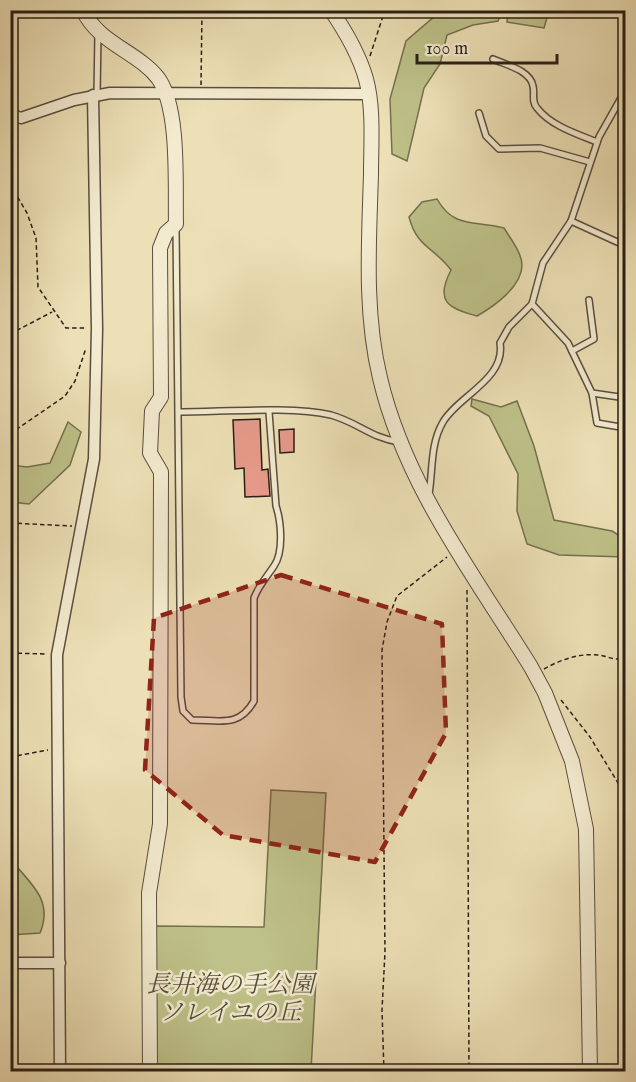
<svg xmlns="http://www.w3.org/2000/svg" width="636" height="1082" font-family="'IM FELL English','Noto Serif JP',serif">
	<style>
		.green { fill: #bec189; stroke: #747050; stroke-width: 1.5 }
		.building { fill: #e89b8b; stroke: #291e18; stroke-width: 1.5 }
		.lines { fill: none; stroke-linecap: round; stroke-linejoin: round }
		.service-casing { stroke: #5a4e40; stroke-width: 8 }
		.minor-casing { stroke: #5a4e40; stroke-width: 13 }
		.tertiary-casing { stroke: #5a4e40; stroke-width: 16 }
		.path { stroke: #291e18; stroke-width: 1.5; stroke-dasharray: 4.5 3; stroke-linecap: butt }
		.service { stroke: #f3ebd0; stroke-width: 5 }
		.minor { stroke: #f3ebd0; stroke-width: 10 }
		.tertiary { stroke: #f3ebd0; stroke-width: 14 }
		.marked { fill: #8f2418; fill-opacity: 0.2; stroke: #8f2418; stroke-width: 4.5; stroke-dasharray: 12 8; stroke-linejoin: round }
		.labels { text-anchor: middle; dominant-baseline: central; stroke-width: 5; stroke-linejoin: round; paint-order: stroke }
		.park-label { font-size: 24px; font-style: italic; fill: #564f3a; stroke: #f3ebd0 }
	</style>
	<rect width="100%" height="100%" fill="#ede0b6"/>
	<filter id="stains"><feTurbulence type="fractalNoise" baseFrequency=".00333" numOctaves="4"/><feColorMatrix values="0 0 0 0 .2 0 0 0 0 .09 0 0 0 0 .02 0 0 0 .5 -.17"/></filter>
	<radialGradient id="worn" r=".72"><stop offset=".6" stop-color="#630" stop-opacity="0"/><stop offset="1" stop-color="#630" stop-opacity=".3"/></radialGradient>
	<!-- green -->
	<g class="green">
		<path d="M448,11H502L498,21L473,25L447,35L440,64L424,88L407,161L392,154L390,99L406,41L435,16Z"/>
		<path d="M508,11V10L549,11L544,28L507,22Z"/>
		<path d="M437,199C454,229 474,220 504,228C510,238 522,253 522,265C522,287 493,307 477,316C447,308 435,301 451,270C434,247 417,248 409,217L422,202Z"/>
		<path d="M472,399L501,407L517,401L534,446L554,520L612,531L625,539V557L559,555L527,544L517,511L518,474L489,416L471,406Z"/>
		<path d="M68,422L81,432L70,465L29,504L11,502V465L27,467L50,463Z"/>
		<path d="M271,790L326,793L311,1071L155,1072L156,926L264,927Z"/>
		<path d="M10,859C30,883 54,900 40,933L11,935Z"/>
	</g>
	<!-- building -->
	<g class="building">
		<path d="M260,419L262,470L268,469L270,496L245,497L244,468L235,469L233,420Z"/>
		<path d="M294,429V452L280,453L279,430Z"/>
	</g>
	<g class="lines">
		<!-- service casing -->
		<g class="service-casing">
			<g id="service">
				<path d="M493,59C506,65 530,70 533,86C535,94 531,101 537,108C551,126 577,134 597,142"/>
				<path d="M626,89L599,137L571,221L543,263L532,304L568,343L592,393L626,398"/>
				<path d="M97,95L98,33"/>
				<path d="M479,113L486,136L499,149L540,148L590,162"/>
				<path d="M571,221L626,246"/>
				<path d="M176,228L181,697L183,711L192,720C220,720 239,728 254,701V598C259,585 266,578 274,566C284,552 281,521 276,506L269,412"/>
				<path d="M572,351L594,339L589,300"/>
				<path d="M592,393L597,423L626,428"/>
				<path d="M179,412C223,412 291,406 331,415C357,422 371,438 399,442"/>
				<path d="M429,494C433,470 430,444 443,422C458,396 506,379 500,343L509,327L532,304"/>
			</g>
		</g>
		<!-- minor casing -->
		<g class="minor-casing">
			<g id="minor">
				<path d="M10,114L21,118L74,100L110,93L368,94"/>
				<path d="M10,963H60"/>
				<path d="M60,1072L57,655L94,459L97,329L93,95"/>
			</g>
		</g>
		<!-- tertiary casing -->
		<g class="tertiary-casing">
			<g id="tertiary">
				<path d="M83,10C98,43 138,52 158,78C180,108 175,186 176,224L166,233L160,248L161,397L152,411L150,453L161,472L160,824L149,893L150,1072"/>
				<path d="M331,10C346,32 359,54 366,79C374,108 371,144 371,174C369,242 364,312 380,378C405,485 474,575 531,667L545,693L572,761L586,829L590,1072"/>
			</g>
		</g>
		<!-- path -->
		<g class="path">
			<path d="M370,56L385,10"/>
			<path d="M201,85L202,10"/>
			<path d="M10,184L27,213L36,238L38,287L66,328H87"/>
			<path d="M10,334L52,312"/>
			<path d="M10,434L65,396L75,381L86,348"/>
			<path d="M10,523L72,526"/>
			<path d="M467,590L469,1072"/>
			<path d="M10,653L46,654"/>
			<path d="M544,669C560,660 579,653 598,655C609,656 615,662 626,657"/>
			<path d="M561,700L590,737L626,796"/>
			<path d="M10,757L48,750"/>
			<path d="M385,1065L579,1066"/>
			<path d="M601,1066L626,1067"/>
			<path d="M384,1072L382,1010L385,952L382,650L387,622L397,596L447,557"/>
		</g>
		<!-- service -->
		<use href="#service" class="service"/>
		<!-- minor -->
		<use href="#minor" class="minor"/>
		<!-- tertiary -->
		<use href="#tertiary" class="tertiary"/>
	</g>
	<!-- marked area -->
	<path class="marked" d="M281,575L442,624L446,733L375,862L223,835L145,770L154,618Z"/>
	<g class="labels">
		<!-- park labels -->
		<g class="park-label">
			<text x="230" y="985">長井海の手公園<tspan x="230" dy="28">ソレイユの丘</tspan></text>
		</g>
	</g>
	<!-- margin -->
	<rect width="636" height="1082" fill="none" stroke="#ede0b6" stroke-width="36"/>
	<rect x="12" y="12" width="612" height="1058" fill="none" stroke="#291e18" stroke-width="3"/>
	<rect x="18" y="18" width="600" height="1046" fill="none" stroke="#291e18" stroke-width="1.5"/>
	<!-- scale -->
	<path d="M417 54v9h140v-9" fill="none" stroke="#291e18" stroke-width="3"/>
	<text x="426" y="54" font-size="18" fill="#291e18" stroke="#f3ebd0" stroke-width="4.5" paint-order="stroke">100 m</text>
	<rect width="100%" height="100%" filter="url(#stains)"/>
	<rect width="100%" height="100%" fill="url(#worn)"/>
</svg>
